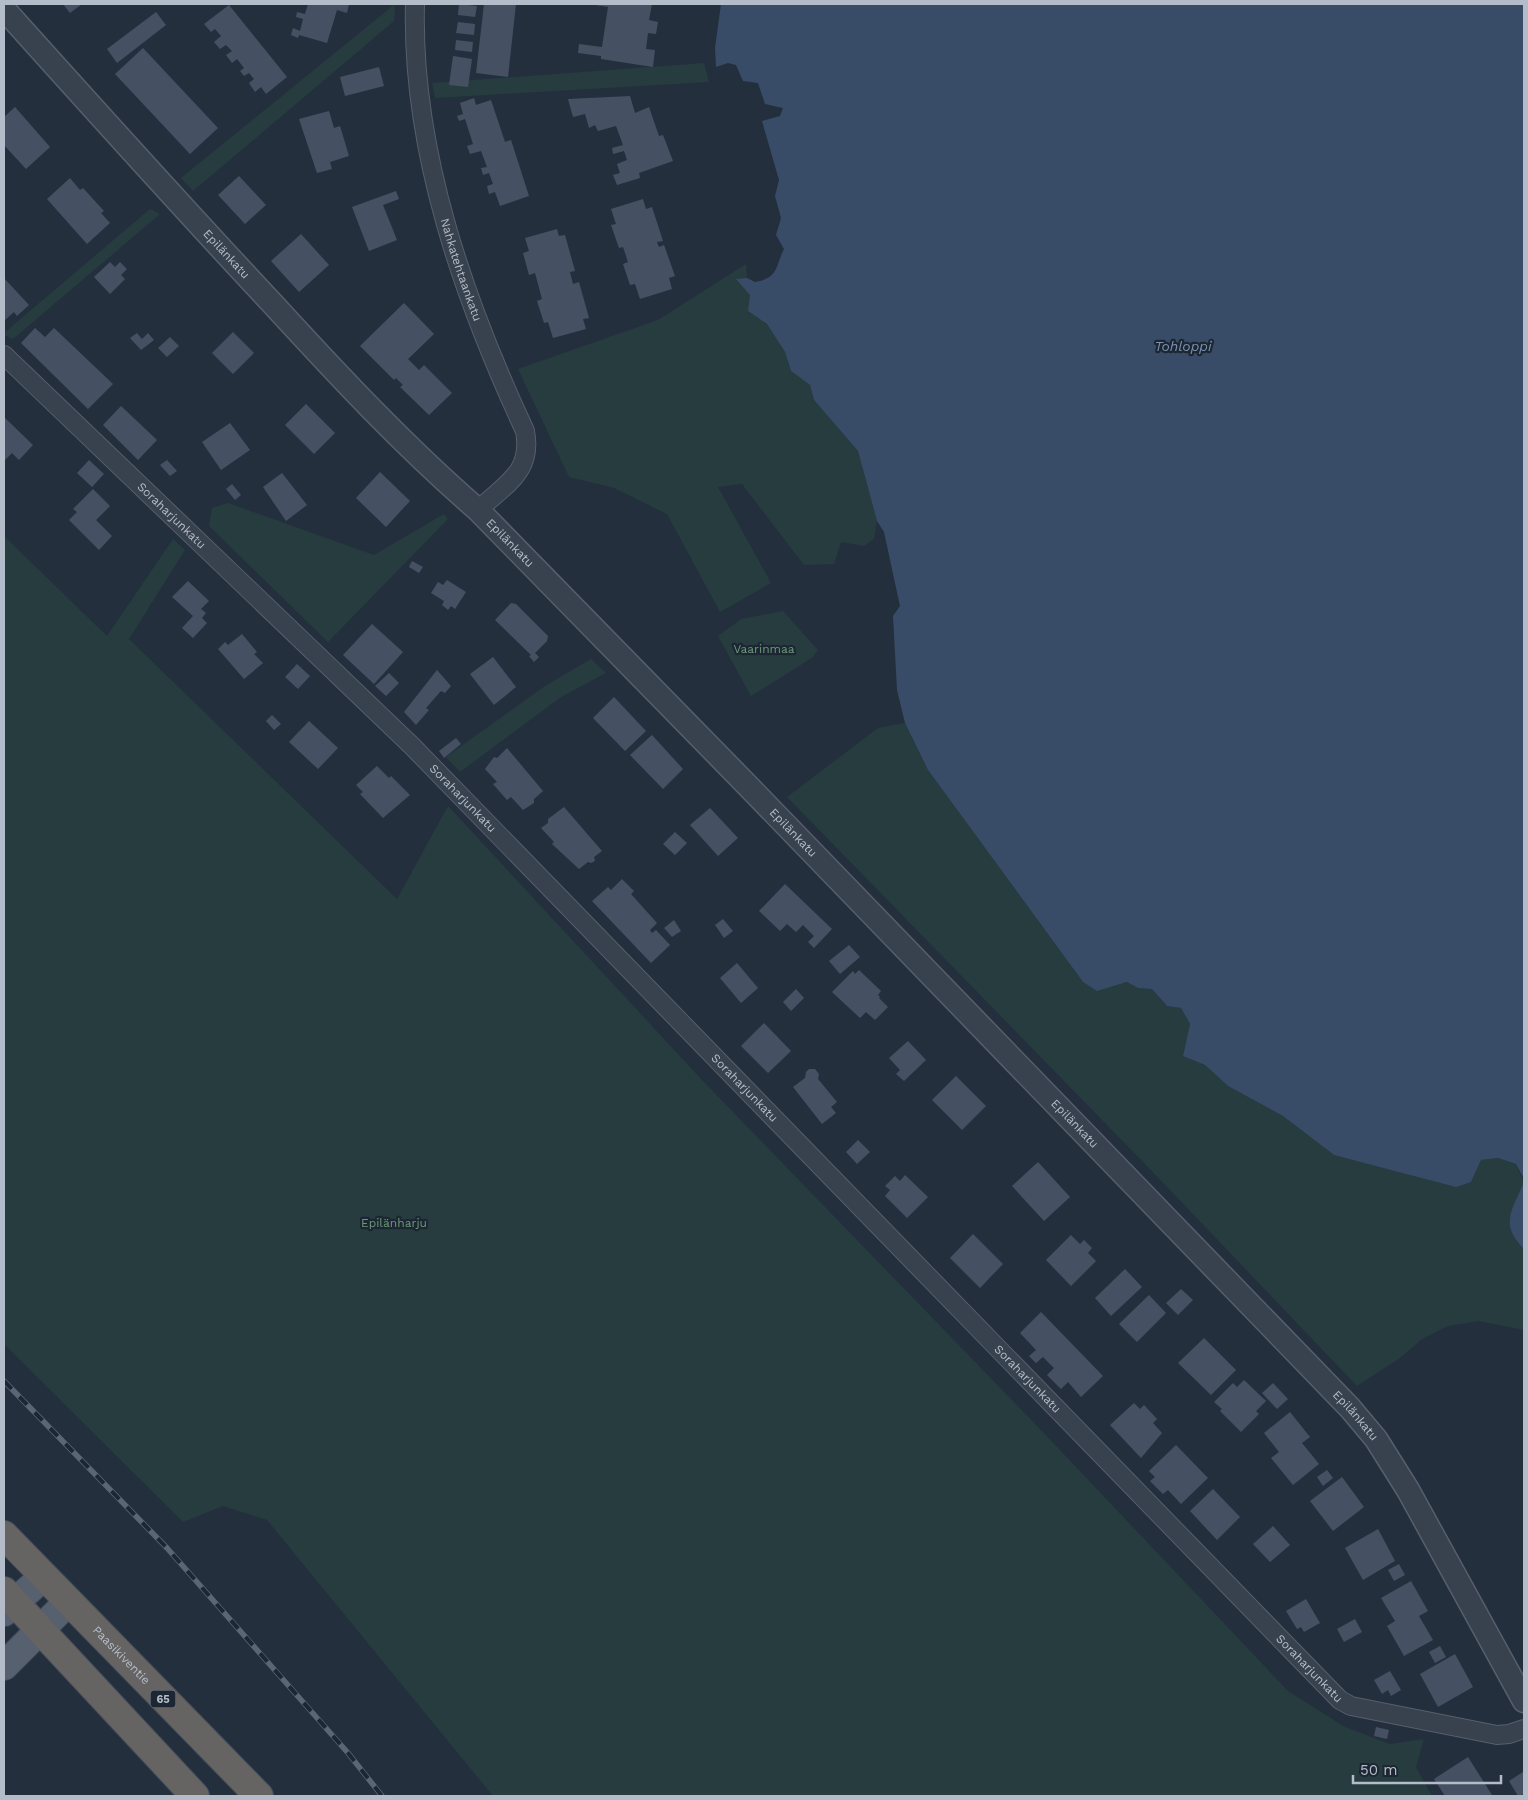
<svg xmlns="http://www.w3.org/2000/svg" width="1528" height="1800" font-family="'Work Sans',sans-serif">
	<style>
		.green { fill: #263c3f }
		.water { fill: #394c67 }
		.building { fill: #455162 }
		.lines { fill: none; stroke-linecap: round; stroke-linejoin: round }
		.minor-casing { stroke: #565f6c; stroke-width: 20 }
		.tertiary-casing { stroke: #565f6c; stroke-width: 25 }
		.primary-casing { stroke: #414a57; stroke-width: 30 }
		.trunk-casing { stroke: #434c59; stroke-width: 30 }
		.minor { stroke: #38414e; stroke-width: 18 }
		.tertiary { stroke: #38414e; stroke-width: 22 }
		.primary { stroke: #56606e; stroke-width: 28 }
		.trunk { stroke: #656462; stroke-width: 28 }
		.rail-casing { stroke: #5a6575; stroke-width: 5.5 }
		.rail { stroke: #1d2633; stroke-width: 4; stroke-dasharray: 11; stroke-linecap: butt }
		.labels { text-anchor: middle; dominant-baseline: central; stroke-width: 4.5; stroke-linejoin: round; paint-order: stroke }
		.shield { fill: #1d2633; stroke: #878f9c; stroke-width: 1 }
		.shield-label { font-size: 11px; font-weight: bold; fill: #b4bcc9 }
		.street-label { font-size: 12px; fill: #b4bcc9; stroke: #1d2633 }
		.park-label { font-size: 12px; fill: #6b9a76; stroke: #1d2633 }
		.water-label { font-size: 14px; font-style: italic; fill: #7c92b1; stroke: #1d2633 }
	</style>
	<rect width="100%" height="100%" fill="#242f3e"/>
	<!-- green -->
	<g class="green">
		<path d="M395,4L394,21L193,191L181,178Z"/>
		<path d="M704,63L709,82L435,98L432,83Z"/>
		<path d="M150,209L160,214L13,339L4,335V333Z"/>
		<path d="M746,264L747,278L737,279L751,295L748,311L767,324L785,352L791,371L810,385L814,400L858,451L877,521L874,539L864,546L841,542L834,564L804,565L742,484L718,487L771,583L720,612L667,514L614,488L569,477L518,369L658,320Z"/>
		<path d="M228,503L374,555L444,514L448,519L328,642L209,526L212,508Z"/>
		<path d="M4,536L107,636L173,539L185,550L129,639L397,899L448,806L703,1081L1041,1430L1288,1691L1345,1727L1390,1744L1424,1739L1416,1767L1432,1796H493L267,1520L223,1506L183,1522L4,1344Z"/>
		<path d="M783,611L818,650L812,658L751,696L718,636L741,619Z"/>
		<path d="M591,659L606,673L561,697L460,772L446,757L545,686Z"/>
		<path d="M905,723L928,770L1083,982L1113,986L1127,982L1138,988L1152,989L1167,1006L1181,1008L1190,1024L1183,1056L1205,1065L1228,1086L1283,1116L1334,1155L1392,1169L1471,1182L1481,1160L1498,1158L1516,1164L1524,1182C1512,1210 1499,1224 1524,1249V1330L1479,1321L1448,1326L1422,1339L1400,1358L1357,1386L1148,1167L787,797L878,728Z"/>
	</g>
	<!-- water -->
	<g class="water">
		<path d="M721,4H1524V1179L1516,1164L1498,1158L1481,1160L1471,1182L1456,1187L1334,1155L1283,1116L1228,1086L1205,1065L1183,1056L1190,1024L1181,1008L1167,1006L1152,989L1138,988L1127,982L1097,991L1083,982L928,770L905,723L897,690L893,616L900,606L884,532L877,521L858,451L814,400L810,385L791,371L785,352L767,324L748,311L750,295L736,279L747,278L755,282C779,278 775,267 784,249L776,235L781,218L775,196L779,180L762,121L780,116L783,108L765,104L758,83L743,81L736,65L728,63L716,67L715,48Z"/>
		<path d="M1524,1182V1249C1499,1224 1512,1210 1524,1182Z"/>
	</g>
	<!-- building -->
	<g class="building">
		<path d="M63,4H82L70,13Z"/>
		<path d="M308,4H349L347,13L337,10L327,43L299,35L298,38L291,35L293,28L300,31L303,19L296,17L297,12L305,14Z"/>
		<path d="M459,4L477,6L475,17L458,15Z"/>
		<path d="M484,4H516L508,77L476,73Z"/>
		<path d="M589,4H652L649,20L658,22L656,34L648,33L646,49L655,50L653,67L601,59V56L578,53L579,44L602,47L608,7Z"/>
		<path d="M229,5L287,77L266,94L261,87L255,92L249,83L254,79L249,73L244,76L240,71L244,68L237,59L232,63L226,55L232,51L226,45L220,49L214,42L221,36L215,29L211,32L204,24Z"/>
		<path d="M156,12L166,25L117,63L107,49Z"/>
		<path d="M458,22L475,24L474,35L456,33Z"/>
		<path d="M456,40L473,42L472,52L455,50Z"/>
		<path d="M143,48L218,128L190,154L115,74Z"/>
		<path d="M453,56L472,59L468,87L449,85Z"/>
		<path d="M379,67L384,86L345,96L340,77Z"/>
		<path d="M630,96L635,113L649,107L659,136L663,135L673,161L639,173L640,178L617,185L613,175L620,173L617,164L627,160L624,151L613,154L612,148L623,145L616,126L598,131L595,125L589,128L585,114L573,117L568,99Z"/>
		<path d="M474,98L476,105L491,100L505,142L511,140L529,196L500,206L495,192L489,194L487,186L493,184L489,173L483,175L481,168L487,167L481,151L470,154L467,146L473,144L465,119L459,121L457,116L463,114L460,103Z"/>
		<path d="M15,107L50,147L26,169L4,145V117Z"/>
		<path d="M329,111L334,128L340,126L349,156L330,162L332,169L317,173L299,119Z"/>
		<path d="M239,176L266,205L245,224L218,195Z"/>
		<path d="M70,178L80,190L83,188L104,211L101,213L110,223L87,244L47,199Z"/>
		<path d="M396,191L399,199L383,205L397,240L369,251L352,207Z"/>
		<path d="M643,199L646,209L652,207L663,241L657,242L659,247L664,245L675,276L669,278L672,289L640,299L635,284L630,285L623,264L628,262L623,247L619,248L611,225L616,224L611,209Z"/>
		<path d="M557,229L559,236L565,235L575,271L570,272L573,284L579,282L589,318L583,319L586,329L553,338L548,322L544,323L537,301L542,299L535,273L529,275L523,253L529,251L525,238Z"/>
		<path d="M301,234L329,265L299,292L271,261Z"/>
		<path d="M110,262L115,267L120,262L127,269L121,275L125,279L110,294L94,277Z"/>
		<path d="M4,278L29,305L17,316L14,312L4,321Z"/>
		<path d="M404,303L434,334L408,359L419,370L424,365L452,393L429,415L400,387L403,385L396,378L394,380L360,346Z"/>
		<path d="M35,328L45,337L54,328L113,384L88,409L21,343Z"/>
		<path d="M233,332L254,353L233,374L212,353Z"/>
		<path d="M137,333L142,339L148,333L154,340L141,350L130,338Z"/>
		<path d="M170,337L179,346L167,357L158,348Z"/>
		<path d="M306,404L335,433L314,454L285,425Z"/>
		<path d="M121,406L157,440L138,460L103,425Z"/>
		<path d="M4,417L33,445L19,460L12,453L4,461Z"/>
		<path d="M230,423L250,450L221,470L202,442Z"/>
		<path d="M89,460L104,474L92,487L77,473Z"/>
		<path d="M167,460L177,471L170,476L160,465Z"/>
		<path d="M380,472L410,501L386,527L356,498Z"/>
		<path d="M282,473L307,505L286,521L263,487Z"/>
		<path d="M232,484L241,495L235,500L226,489Z"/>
		<path d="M93,489L110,506L96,520L112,536L99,550L69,520L77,512L73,509Z"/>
		<path d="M412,561L423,567L419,573L409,567Z"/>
		<path d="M447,580L466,592L455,609L451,606L448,610L442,605L444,601L431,593L438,582L443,585Z"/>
		<path d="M188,581L209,601L201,609L206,613L202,618L207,623L193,638L182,628L193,616L172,597Z"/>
		<path d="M511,603L516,604L548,636L547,641L535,653L539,657L534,662L529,656L531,655L495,620Z"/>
		<path d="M372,624L403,652L374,684L343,655Z"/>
		<path d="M242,634L257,652L254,654L263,663L244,679L218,649L225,642L228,645Z"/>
		<path d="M493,657L516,687L494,705L470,674Z"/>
		<path d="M297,664L310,676L298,689L285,677Z"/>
		<path d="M437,670L451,686L445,693L441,691L426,708L429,710L416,725L404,712Z"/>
		<path d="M389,673L399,683L386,696L375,686Z"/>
		<path d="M614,697L646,731L625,751L593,718Z"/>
		<path d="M272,715L281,724L274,730L266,721Z"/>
		<path d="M309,721L338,748L318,769L289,742Z"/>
		<path d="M652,735L683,769L663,789L630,755Z"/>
		<path d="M456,738L461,744L444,758L439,751Z"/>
		<path d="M507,748L543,791L534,799V803L523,810L511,797L507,800L493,784L497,782L485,769L494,757L497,758Z"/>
		<path d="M377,766L389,778L391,776L410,795L383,818L360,794L363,792L356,785Z"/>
		<path d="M564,807L602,851L594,857L595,861L591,863L588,862L579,869L552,844L554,842L541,828L548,823V819Z"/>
		<path d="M710,808L738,838L718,856L690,825Z"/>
		<path d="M675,832L687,843L675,855L663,844Z"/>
		<path d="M622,879L634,891L631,894L657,923L650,930L652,933L656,930L670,945L651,963L592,901L608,887L611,890Z"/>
		<path d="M785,884L832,929L814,948L808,942L814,936L803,925L796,932L787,924L780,931L759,911Z"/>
		<path d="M723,919L733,931L724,938L715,925Z"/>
		<path d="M674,920L681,931L672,937L664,928Z"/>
		<path d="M849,945L860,957L840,974L829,961Z"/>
		<path d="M737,963L758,988L741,1003L720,978Z"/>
		<path d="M859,970L881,991L878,995L880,997L879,998L888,1007L875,1020L866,1012L860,1018L832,992L853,971L855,974Z"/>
		<path d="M796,989L804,998L791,1011L783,1002Z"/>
		<path d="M764,1023L791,1051L768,1073L741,1046Z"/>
		<path d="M908,1041L926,1060L904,1081L896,1074L900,1070L889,1058Z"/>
		<path d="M809,1069H815L819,1074L818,1079L837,1102L831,1107L836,1113L822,1124L793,1087L805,1078L806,1072Z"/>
		<path d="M956,1076L986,1106L962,1130L932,1100Z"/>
		<path d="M858,1140L870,1152L857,1164L846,1152Z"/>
		<path d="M1038,1162L1070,1197L1044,1221L1012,1186Z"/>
		<path d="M905,1175L928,1197L907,1218L885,1196L890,1190L885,1186L895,1176L900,1181Z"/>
		<path d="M973,1234L1003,1264L980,1288L950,1258Z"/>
		<path d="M1071,1235L1080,1244L1084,1240L1092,1248L1088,1253L1096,1261L1071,1286L1046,1260Z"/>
		<path d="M1125,1269L1142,1287L1111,1316L1095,1298Z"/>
		<path d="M1181,1289L1193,1300L1178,1315L1166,1303Z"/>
		<path d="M1149,1295L1166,1313L1137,1342L1119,1324Z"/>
		<path d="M1041,1312L1103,1376L1081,1397L1068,1382L1061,1389L1047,1375L1054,1368L1043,1357L1036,1363L1029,1356L1036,1350L1020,1333Z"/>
		<path d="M1204,1338L1236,1370L1211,1395L1178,1363Z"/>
		<path d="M1244,1380L1266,1401L1256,1411L1259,1414L1241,1432L1220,1411L1222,1409L1214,1402L1233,1383L1237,1387Z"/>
		<path d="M1273,1383L1288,1399L1277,1409L1262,1393Z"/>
		<path d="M1134,1403L1140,1409L1144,1405L1157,1419L1153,1423L1162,1433L1141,1458L1110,1425Z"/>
		<path d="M1290,1412L1310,1437L1302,1443L1319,1464L1293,1485L1271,1458L1279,1452L1264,1433Z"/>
		<path d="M1176,1445L1208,1478L1181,1504L1168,1490L1163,1494L1150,1481L1155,1477L1149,1471Z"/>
		<path d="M1327,1470L1333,1478L1323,1486L1317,1477Z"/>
		<path d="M1342,1477L1364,1507L1333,1531L1310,1501Z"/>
		<path d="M1213,1489L1240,1517L1217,1540L1190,1511Z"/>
		<path d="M1273,1526L1290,1545L1270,1562L1253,1544Z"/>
		<path d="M1378,1529L1395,1561L1363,1580L1345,1548Z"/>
		<path d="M1399,1564L1405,1575L1394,1581L1388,1570Z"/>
		<path d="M1411,1581L1428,1611L1419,1616L1433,1640L1404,1656L1387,1626L1395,1621L1381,1598Z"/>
		<path d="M1306,1599L1320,1623L1304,1632L1301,1627L1297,1629L1286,1611Z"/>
		<path d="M1355,1619L1362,1632L1344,1642L1337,1629Z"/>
		<path d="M1440,1646L1446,1657L1435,1663L1429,1652Z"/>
		<path d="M1455,1654L1473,1687L1438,1707L1420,1674Z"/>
		<path d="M1390,1671L1401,1690L1391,1696L1388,1690L1382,1694L1374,1680Z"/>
		<path d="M1376,1727L1389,1730L1387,1739L1374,1736Z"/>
		<path d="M1468,1757L1492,1795L1445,1796L1434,1779Z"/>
		<path d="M1523,1772L1524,1794L1518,1796L1509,1781Z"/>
	</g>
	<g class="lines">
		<!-- minor casing -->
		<g class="minor-casing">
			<g id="minor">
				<path id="s1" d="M415,4C411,150 464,300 525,431C533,473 504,485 478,510"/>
				<path id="s2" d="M4,355L412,746L1340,1700L1351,1706L1497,1735L1509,1734L1524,1729"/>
			</g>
		</g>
		<!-- tertiary casing -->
		<g class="tertiary-casing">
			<g id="tertiary">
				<path id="s3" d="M4,9C92,107 180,205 271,302C337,374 404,446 478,510L750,788L1350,1408L1376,1439L1408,1490L1524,1701"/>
			</g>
		</g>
		<!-- primary casing -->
		<g class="primary-casing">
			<g id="primary">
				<path d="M4,1612L43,1577"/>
				<path d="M4,1666L68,1602"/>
			</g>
		</g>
		<!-- trunk casing -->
		<g class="trunk-casing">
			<g id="trunk">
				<path id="s4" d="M4,1535L259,1796"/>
				<path d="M4,1591L195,1796"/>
			</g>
		</g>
		<!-- minor -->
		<use href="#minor" class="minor"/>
		<!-- tertiary -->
		<use href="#tertiary" class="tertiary"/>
		<!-- primary -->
		<use href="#primary" class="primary"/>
		<!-- trunk -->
		<use href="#trunk" class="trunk"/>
		<!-- rail casing -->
		<g class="rail-casing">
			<path id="rail" d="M4,1381L167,1548L348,1753L382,1796"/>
		</g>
		<!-- rail -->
		<use href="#rail" class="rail"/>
	</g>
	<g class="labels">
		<!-- shield labels -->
		<rect class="shield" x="150.5" y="1690.5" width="25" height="17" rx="4"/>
		<g class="shield-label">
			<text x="163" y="1699">65</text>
		</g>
		<!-- street labels -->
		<g class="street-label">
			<text stroke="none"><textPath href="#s3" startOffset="331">Epilänkatu</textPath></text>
			<text stroke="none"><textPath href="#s1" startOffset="271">Nahkatehtaankatu</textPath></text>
			<text stroke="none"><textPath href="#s2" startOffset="232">Soraharjunkatu</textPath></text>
			<text stroke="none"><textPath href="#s3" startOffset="736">Epilänkatu</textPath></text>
			<text stroke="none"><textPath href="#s2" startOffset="638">Soraharjunkatu</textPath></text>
			<text stroke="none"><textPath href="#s3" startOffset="1141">Epilänkatu</textPath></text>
			<text stroke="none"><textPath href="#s2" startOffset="1042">Soraharjunkatu</textPath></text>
			<text stroke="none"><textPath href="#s3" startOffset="1546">Epilänkatu</textPath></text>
			<text stroke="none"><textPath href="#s2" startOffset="1448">Soraharjunkatu</textPath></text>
			<text stroke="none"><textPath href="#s3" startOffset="1951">Epilänkatu</textPath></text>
			<text stroke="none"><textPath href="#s4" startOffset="168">Paasikiventie</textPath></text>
			<text stroke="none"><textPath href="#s2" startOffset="1852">Soraharjunkatu</textPath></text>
		</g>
		<!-- park labels -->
		<g class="park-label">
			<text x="764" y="649">Vaarinmaa</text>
			<text x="394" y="1223">Epilänharju</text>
		</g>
		<!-- water labels -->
		<g class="water-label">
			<text x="1183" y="346">Tohloppi</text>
		</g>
	</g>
	<!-- border -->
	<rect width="1528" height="1800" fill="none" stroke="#b4bcc9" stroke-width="10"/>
	<!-- scale -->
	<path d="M1353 1775v8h148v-8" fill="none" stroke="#b4bcc9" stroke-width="2.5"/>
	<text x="1360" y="1775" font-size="15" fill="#b4bcc9" stroke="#1d2633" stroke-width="4" paint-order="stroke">50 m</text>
</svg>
